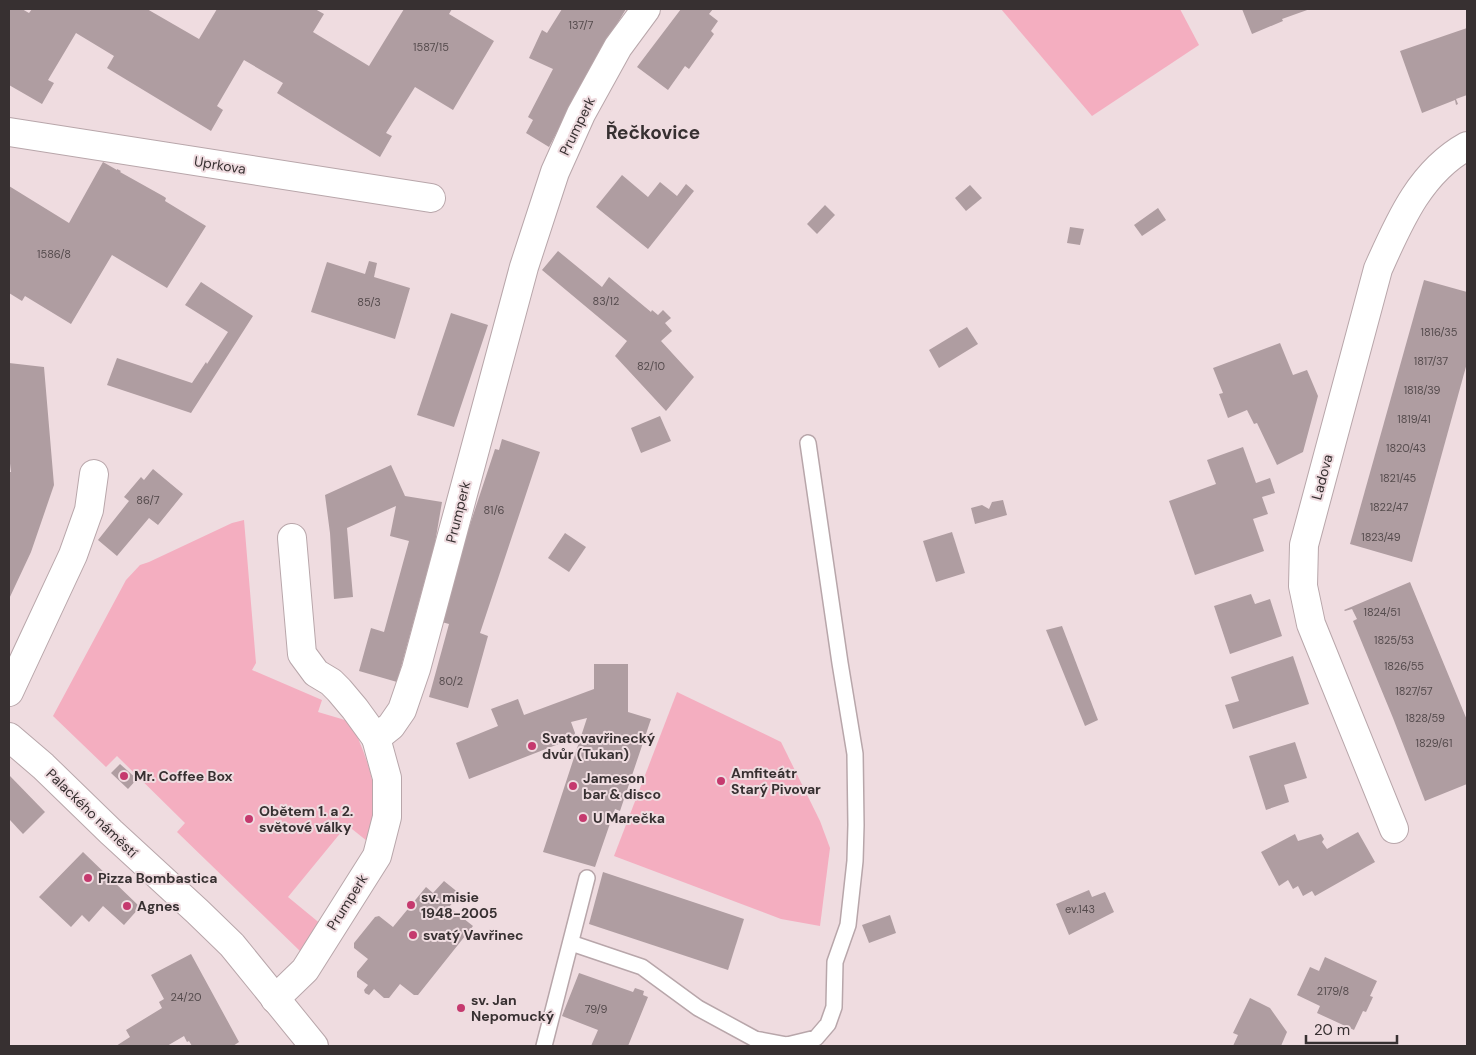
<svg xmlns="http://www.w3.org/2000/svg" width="1476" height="1055" font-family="'DM Sans',sans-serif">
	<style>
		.green { fill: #f4aec0 }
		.building { fill: #af9da1 }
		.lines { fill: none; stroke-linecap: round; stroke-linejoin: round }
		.lane-casing { stroke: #b8a6aa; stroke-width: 18 }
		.street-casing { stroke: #b8a6aa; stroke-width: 30 }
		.secondary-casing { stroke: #b8a6aa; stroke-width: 30 }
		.lane { stroke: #fff; stroke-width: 15 }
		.street { stroke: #fff; stroke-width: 28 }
		.secondary { stroke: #fff; stroke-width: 28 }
		.poi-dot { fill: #c5396e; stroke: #efdce0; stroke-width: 2 }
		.labels { text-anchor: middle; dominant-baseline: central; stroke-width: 4; stroke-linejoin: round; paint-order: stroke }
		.number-label { font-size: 11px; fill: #554b4d }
		.street-label { font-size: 14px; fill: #373031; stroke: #efdce0 }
		.poi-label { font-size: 14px; font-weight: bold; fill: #373031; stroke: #efdce0; text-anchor: start }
		.district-label { font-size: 19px; font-weight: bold; fill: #373031; stroke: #efdce0 }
	</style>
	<rect width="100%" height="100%" fill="#efdce0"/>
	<!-- green -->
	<g class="green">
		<path d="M1001,9H1180L1199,45L1092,116Z"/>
		<path d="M244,520L256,663L252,670L322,700L318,712L345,720L348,717C362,745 376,778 375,810C374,820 369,831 367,841L347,825L288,897L322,925L311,942L300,951L177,832L185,823L119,758L117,756L106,767L53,716L126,580L140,565L149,562L232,523Z"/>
		<path d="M677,692L781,742L820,821L830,848L820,926L781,919L614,856Z"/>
	</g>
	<!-- building -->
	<g class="building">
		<path d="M9,9H22L29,13L32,9H147L199,39L217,9H315L324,14L313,32L369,66L404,9H452L449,14L494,41L453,110L415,87L386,133L392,136L380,157L277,93L283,83L244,60L217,106L223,110L211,131L107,68L114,56L76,33L48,80L54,83L42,104L9,85Z"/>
		<path d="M562,9H626L597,57L549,147L526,133L533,120L528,117L553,69L529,58L542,30L547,33Z"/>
		<path d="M681,9H713L709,14L718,21L711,31L714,34L689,69L685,66L668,90L637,67Z"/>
		<path d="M1242,9H1310L1282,19L1283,21L1252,34Z"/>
		<path d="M1467,28V95L1456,99L1458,104L1456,105L1455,100L1422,113L1400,51Z"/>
		<path d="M103,162L117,170V169L121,171L120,172L163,196L166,198L165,201L206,226L167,288L112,255L71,324L25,296L22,301L9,293V186L69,223Z"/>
		<path d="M622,175L648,197L660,182L677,196L686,184L694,191L648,249L596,207Z"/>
		<path d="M970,185L982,198L966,211L955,198Z"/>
		<path d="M825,205L835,215L817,234L807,224Z"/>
		<path d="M1158,208L1166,220L1142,236L1134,225Z"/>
		<path d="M1070,227L1084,229L1080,245L1067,243Z"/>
		<path d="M558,251L602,287L609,277L651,312L652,310L658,315L663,310L671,318L665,323L672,331L661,341L694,377L666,411L615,356L627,341L542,270Z"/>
		<path d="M369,261L377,263L374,277L410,288L395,339L311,312L327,262L365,274Z"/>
		<path d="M1424,280L1467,292V363L1412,562L1350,544Z"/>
		<path d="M201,282L253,316L191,413L107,385L117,358L192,383L206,362L207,364L228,332L185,305Z"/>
		<path d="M451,313L488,325L454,427L417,415Z"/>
		<path d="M967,327L978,344L939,368L929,350Z"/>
		<path d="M1280,343L1293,375L1307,370L1318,396L1303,452L1277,465L1257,423L1254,424L1247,410L1228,418L1219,394L1223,393L1213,368Z"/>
		<path d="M9,363L44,367L54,485L31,552L9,599V472H11L9,455Z"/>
		<path d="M660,416L671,441L641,453L631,428Z"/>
		<path d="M502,439L540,452L480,633L488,636L468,708L429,697L449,624L438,621L495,449L499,450Z"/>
		<path d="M1243,447L1256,483L1270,478L1275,493L1262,497L1268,514L1253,519L1264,551L1195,575L1169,501L1216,484L1207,460Z"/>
		<path d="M391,465L405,496L442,502L435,543L397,682L359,671L371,628L384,632L409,541L390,536L396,506L347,528L353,597L334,599L330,533L325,495Z"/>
		<path d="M153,469L183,494L158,525L149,518L117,556L98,540L129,501L124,497L141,477L144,480Z"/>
		<path d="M1003,500L1007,515L975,524L971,508L982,505L989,509L992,502Z"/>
		<path d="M952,532L965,573L936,582L923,541Z"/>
		<path d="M565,533L586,547L569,572L548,558Z"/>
		<path d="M1410,582L1467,720V784L1425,801L1393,718L1353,621L1357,619L1352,609L1345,611L1344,610Z"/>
		<path d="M1251,594L1255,604L1270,599L1282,636L1230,654L1214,606Z"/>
		<path d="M1062,626L1098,720L1085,726L1046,630Z"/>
		<path d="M1293,656L1309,704L1233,729L1225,705L1239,701L1231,677Z"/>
		<path d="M594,664H628V712L651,719L620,811L615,809L595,867L543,852L587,718L571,722L575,733L574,738L469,779L456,743L498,726L491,709L518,699L524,715L594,689Z"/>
		<path d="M1295,742L1307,778L1284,785L1289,802L1266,810L1249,756Z"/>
		<path d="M120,764L137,779L128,789L111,773Z"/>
		<path d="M9,775L45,812L23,834L9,819Z"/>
		<path d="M1358,832L1375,862L1315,896L1312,891L1303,896L1298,886L1293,889L1288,880L1279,886L1261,852L1295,834L1298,841L1321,834L1324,839L1322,842L1327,849Z"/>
		<path d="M83,852L140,907L124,925L103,906L89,922L82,915L71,927L39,897Z"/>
		<path d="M603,872L744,919L728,970L589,924Z"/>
		<path d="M444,881L460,894L449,907L473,926L418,995H414L400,984L389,998H384L374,989L369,995L365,993L364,990L368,985L357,977V972L368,959L354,948V943L375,917L379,916L393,927L426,887L433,893Z"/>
		<path d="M1089,890L1092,897L1105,892L1114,912L1069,935L1056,904Z"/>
		<path d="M890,915L896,933L869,943L862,925Z"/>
		<path d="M191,954L239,1042L233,1046H192L189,1041L187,1042L184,1036L167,1046H116L130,1037L126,1030L162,1008L159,1002L164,999L151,975Z"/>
		<path d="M1325,957L1377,981L1370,996L1373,997L1366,1012L1363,1011L1354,1030L1317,1013L1320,1006L1297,995L1310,967L1319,971Z"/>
		<path d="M579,973L633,992L635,988L644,991L643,995L648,997L628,1046H591L598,1030L562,1016Z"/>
		<path d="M1250,998L1270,1008L1287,1032L1281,1046H1233L1238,1035L1233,1033Z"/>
	</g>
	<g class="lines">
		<!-- lane casing -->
		<g class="lane-casing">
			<g id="lane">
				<path d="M571,943L642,967L698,1008L755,1039L787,1045L816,1038L828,1024L834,1007L835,962L848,925L855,861L856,825L855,754L840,663L808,443"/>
				<path d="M544,1046L587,878"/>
			</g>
		</g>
		<!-- street casing -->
		<g class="street-casing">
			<g id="street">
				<path d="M9,132L431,198"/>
				<path d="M292,538L302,654L316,673L331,682L339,690L355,709L376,738"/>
				<path d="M9,692L73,555L89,510L94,474"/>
				<path d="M1394,829L1311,624L1303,586L1304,545L1378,269C1399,222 1420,172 1467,146"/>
				<path d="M275,999L305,970L377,856L387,817V778L376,738L391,726L402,710L416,669L524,267L555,172L581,114L618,47L646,9"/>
			</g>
		</g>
		<!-- secondary casing -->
		<g class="secondary-casing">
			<path id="secondary" d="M9,737L43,766L111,832L198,912L232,945L314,1046"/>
		</g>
		<!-- lane -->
		<use href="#lane" class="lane"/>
		<!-- street -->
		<use href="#street" class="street"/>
		<!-- secondary -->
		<use href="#secondary" class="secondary"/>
	</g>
	<!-- markers -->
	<g class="poi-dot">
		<circle cx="532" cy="746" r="5"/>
		<circle cx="124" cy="776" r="5"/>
		<circle cx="721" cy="781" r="5"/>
		<circle cx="573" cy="786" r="5"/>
		<circle cx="583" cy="818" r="5"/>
		<circle cx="249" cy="819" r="5"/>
		<circle cx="88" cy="878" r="5"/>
		<circle cx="411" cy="905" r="5"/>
		<circle cx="127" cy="906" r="5"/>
		<circle cx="413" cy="935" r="5"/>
		<circle cx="461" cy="1008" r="5"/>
	</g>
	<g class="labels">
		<!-- number labels -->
		<g class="number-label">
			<text x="581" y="25">137/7</text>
			<text x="431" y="47">1587/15</text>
			<text x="54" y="254">1586/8</text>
			<text x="606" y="301">83/12</text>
			<text x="369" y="302">85/3</text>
			<text x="1439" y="332">1816/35</text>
			<text x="1431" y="361">1817/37</text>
			<text x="651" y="366">82/10</text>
			<text x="1422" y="390">1818/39</text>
			<text x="1414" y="419">1819/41</text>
			<text x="1406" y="448">1820/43</text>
			<text x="1398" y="478">1821/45</text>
			<text x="148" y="500">86/7</text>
			<text x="1389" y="507">1822/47</text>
			<text x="494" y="510">81/6</text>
			<text x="1381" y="537">1823/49</text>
			<text x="1382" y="612">1824/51</text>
			<text x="1394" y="640">1825/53</text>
			<text x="1404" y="666">1826/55</text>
			<text x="451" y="681">80/2</text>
			<text x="1414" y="691">1827/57</text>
			<text x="1425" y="718">1828/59</text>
			<text x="1434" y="743">1829/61</text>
			<text x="1080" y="909">ev.143</text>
			<text x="1333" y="991">2179/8</text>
			<text x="186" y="997">24/20</text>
			<text x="596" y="1009">79/9</text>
		</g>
		<!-- street labels -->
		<g class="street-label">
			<text transform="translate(577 126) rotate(-64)">Prumperk</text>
			<text transform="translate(220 165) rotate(9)">Uprkova</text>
			<text transform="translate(1322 477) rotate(-75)">Ladova</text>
			<text transform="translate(458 512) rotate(-76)">Prumperk</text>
			<text transform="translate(92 813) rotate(44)">Palackého náměstí</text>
			<text transform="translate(347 902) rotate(-58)">Prumperk</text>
		</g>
		<!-- poi labels -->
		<g class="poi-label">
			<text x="542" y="738">Svatovavřinecký<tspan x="542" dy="16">dvůr (Tukan)</tspan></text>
			<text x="731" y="773">Amfiteátr<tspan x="731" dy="16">Starý Pivovar</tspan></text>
			<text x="134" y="776">Mr. Coffee Box</text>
			<text x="583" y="778">Jameson<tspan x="583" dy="16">bar &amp; disco</tspan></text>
			<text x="259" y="811">Obětem 1. a 2.<tspan x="259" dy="16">světové války</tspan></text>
			<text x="593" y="818">U Marečka</text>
			<text x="98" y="878">Pizza Bombastica</text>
			<text x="421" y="897">sv. misie<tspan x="421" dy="16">1948-2005</tspan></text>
			<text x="137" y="906">Agnes</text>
			<text x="423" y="935">svatý Vavřinec</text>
			<text x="471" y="1000">sv. Jan<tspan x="471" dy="16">Nepomucký</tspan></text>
		</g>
		<!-- district labels -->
		<g class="district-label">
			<text x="653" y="132">Řečkovice</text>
		</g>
	</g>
	<!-- border -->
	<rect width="1476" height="1055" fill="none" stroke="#373031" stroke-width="20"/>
	<!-- scale -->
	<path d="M1306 1035v8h91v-8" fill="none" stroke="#373031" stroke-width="2.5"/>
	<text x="1314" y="1035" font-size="15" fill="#373031" stroke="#efdce0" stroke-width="4" paint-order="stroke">20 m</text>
</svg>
